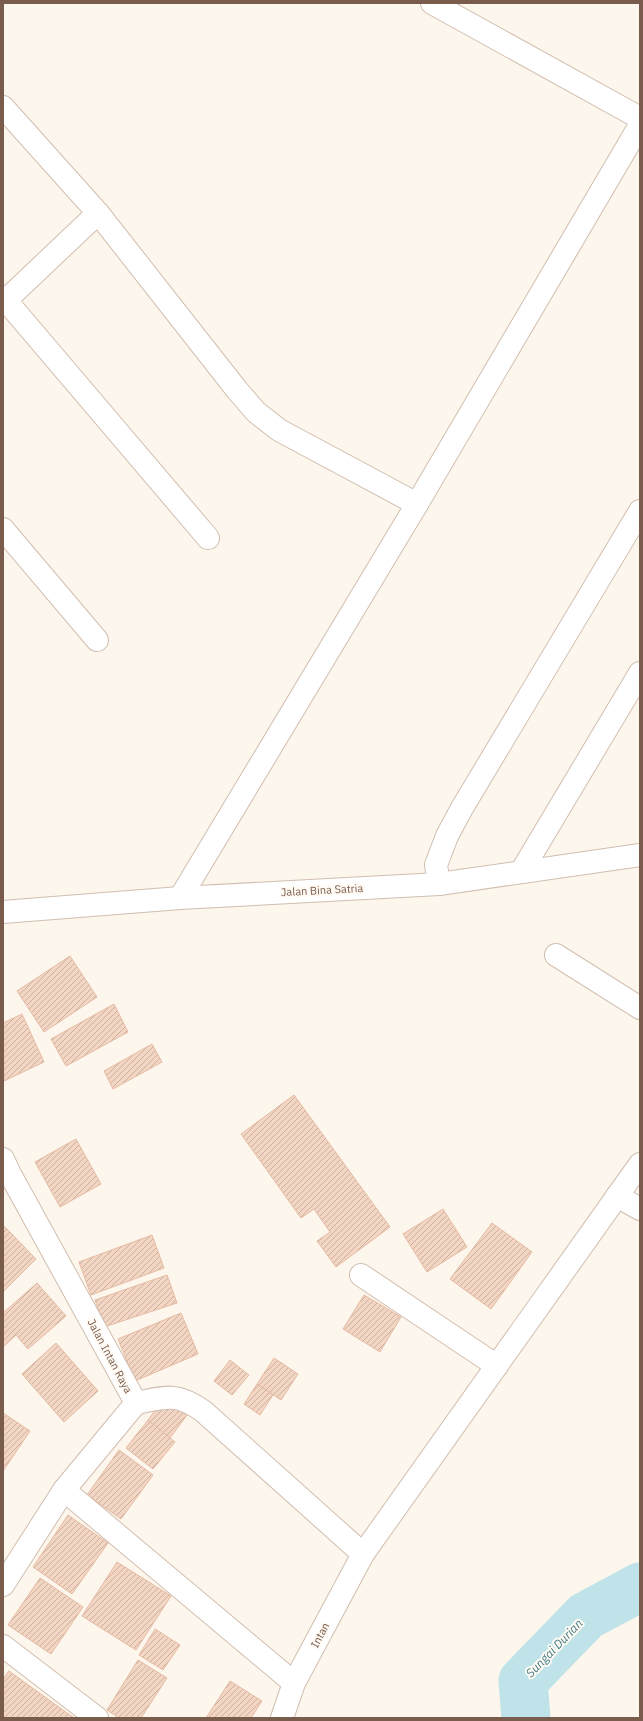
<svg xmlns="http://www.w3.org/2000/svg" width="643" height="1721" font-family="'IBM Plex Sans',sans-serif">
	<style>
		.lines { fill: none; stroke-linecap: round; stroke-linejoin: round }
		.river { stroke: #bfe3e8; stroke-width: 49 }
		.building { fill: url(#building-hatch); stroke: #e6bba3 }
		.minor-casing { stroke: #d1beb0; stroke-width: 24 }
		.minor { stroke: #fff; stroke-width: 22 }
		.labels { text-anchor: middle; dominant-baseline: central; stroke-width: 4; stroke-linejoin: round; paint-order: stroke }
		.street-label { font-size: 11px; fill: #7a5c4d; stroke: #fffaf3 }
		.water-label { font-size: 12px; font-style: italic; fill: #437c86; stroke: #fffaf3 }
	</style>
	<defs>
		<pattern id="building-hatch" width="6" height="6" patternUnits="userSpaceOnUse"><rect width="6" height="6" fill="#f3d5c3"/><path d="M-1 1l2-2M0 6l6-6M5 7l2-2" fill="none" stroke="#cab0a1"/></pattern>
	</defs>
	<rect width="100%" height="100%" fill="#fdf6ec"/>
	<g class="lines">
		<!-- river -->
		<path class="river" d="M526,1718L523,1681L586,1616L640,1587"/>
	</g>
	<!-- building -->
	<g class="building">
		<path d="M70,956L97,997L44,1032L17,991Z"/>
		<path d="M114,1004L128,1032L66,1066L51,1039Z"/>
		<path d="M22,1014L44,1062L4,1081L3,1023Z"/>
		<path d="M152,1044L162,1062L113,1089L104,1071Z"/>
		<path d="M294,1095L390,1227L336,1267L317,1241L330,1232L314,1209L301,1218L241,1134Z"/>
		<path d="M76,1139L101,1184L60,1207L35,1162Z"/>
		<path d="M443,1209L467,1247L427,1272L403,1234Z"/>
		<path d="M492,1223L532,1252L491,1309L450,1279Z"/>
		<path d="M4,1226L36,1259L3,1292V1227Z"/>
		<path d="M152,1235L164,1268L91,1295L79,1262Z"/>
		<path d="M167,1275L177,1303L104,1327L95,1300Z"/>
		<path d="M37,1283L66,1316L28,1349L16,1335L3,1347V1313Z"/>
		<path d="M364,1295L401,1317L380,1352L343,1329Z"/>
		<path d="M181,1313L198,1354L135,1381L118,1339Z"/>
		<path d="M56,1343L98,1391L64,1422L22,1374Z"/>
		<path d="M274,1358L298,1374L281,1400L257,1384Z"/>
		<path d="M230,1360L249,1375L232,1395L214,1381Z"/>
		<path d="M257,1384L273,1395L260,1415L244,1404Z"/>
		<path d="M165,1397L187,1415L170,1438L148,1420Z"/>
		<path d="M3,1413L30,1431L3,1471Z"/>
		<path d="M148,1420L175,1442L153,1469L126,1448Z"/>
		<path d="M119,1450L153,1475L121,1519L87,1495Z"/>
		<path d="M68,1515L108,1543L72,1594L33,1567Z"/>
		<path d="M117,1562L171,1596L136,1650L82,1616Z"/>
		<path d="M40,1578L83,1607L51,1654L8,1625Z"/>
		<path d="M155,1629L180,1645L163,1670L139,1655Z"/>
		<path d="M138,1660L167,1678L141,1718H119L107,1710Z"/>
		<path d="M9,1671L74,1718H3V1679Z"/>
		<path d="M230,1681L262,1701L251,1718H206Z"/>
	</g>
	<g class="lines">
		<!-- minor casing -->
		<g class="minor-casing">
			<g id="minor">
				<path d="M432,3L640,118"/>
				<path d="M3,107L98,213"/>
				<path d="M3,297L208,538"/>
				<path d="M3,303L98,213L237,390L256,412L279,430L417,504"/>
				<path d="M3,529L97,640"/>
				<path d="M521,872L640,673"/>
				<path d="M439,884L436,865L447,836L462,808L640,511"/>
				<path d="M180,898L417,504L640,125"/>
				<path d="M3,912L180,898L439,884L640,855"/>
				<path d="M556,955L640,1008"/>
				<path d="M3,1159L10,1174L136,1403"/>
				<path d="M617,1196L640,1209"/>
				<path d="M361,1275L497,1366"/>
				<path d="M136,1403C166,1397 176,1392 203,1411L363,1554"/>
				<path d="M64,1490L294,1683"/>
				<path d="M3,1585L64,1490L136,1403"/>
				<path d="M3,1646L97,1718"/>
				<path d="M282,1718L294,1683L363,1554L640,1164"/>
			</g>
		</g>
		<!-- minor -->
		<use href="#minor" class="minor"/>
	</g>
	<g class="labels">
		<!-- street labels -->
		<g class="street-label">
			<text transform="translate(322 890) rotate(-3)">Jalan Bina Satria</text>
			<text transform="translate(110 1356) rotate(62)">Jalan Intan Raya</text>
			<text transform="translate(320 1635) rotate(-62)">Intan</text>
		</g>
		<!-- water labels -->
		<g class="water-label">
			<text transform="translate(554 1648) rotate(-46)">Sungai Durian</text>
		</g>
	</g>
	<!-- border -->
	<rect width="643" height="1721" fill="none" stroke="#7a5c4d" stroke-width="8"/>
</svg>
